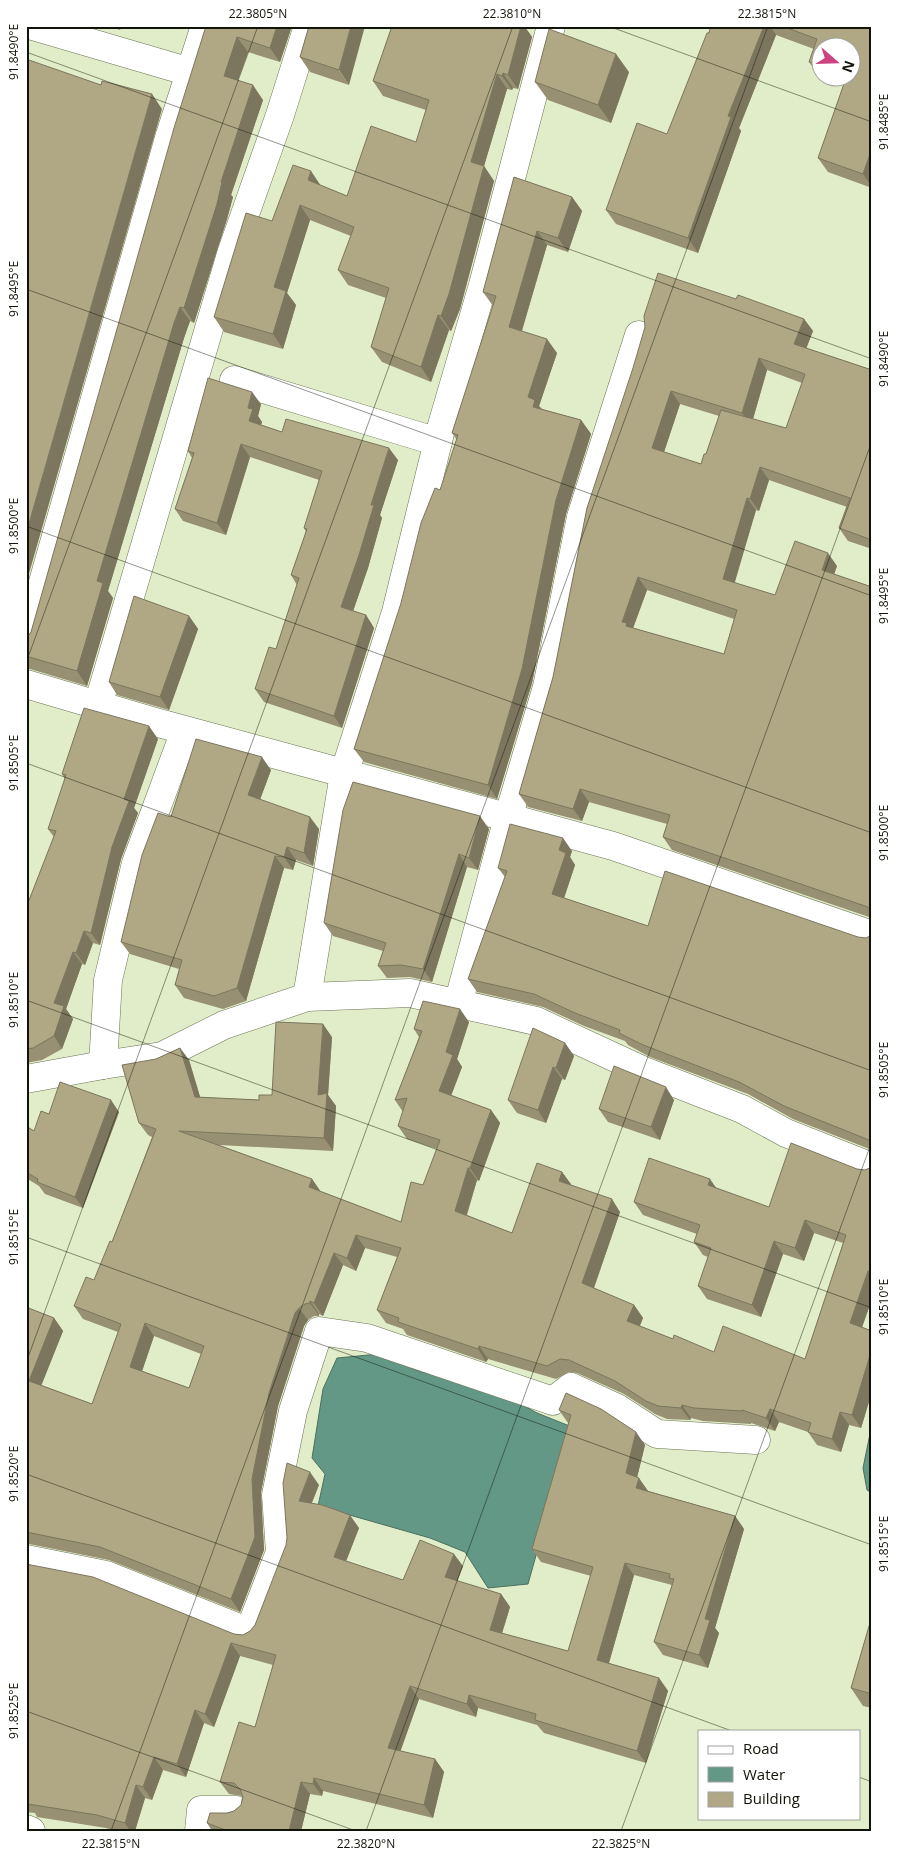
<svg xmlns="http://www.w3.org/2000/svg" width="898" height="1857" font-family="'Open Sans',sans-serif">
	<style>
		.water { fill: #639786; stroke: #4a7060 }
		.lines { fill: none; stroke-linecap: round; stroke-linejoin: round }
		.street-casing { stroke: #6b7454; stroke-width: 29 }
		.street { stroke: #fff; stroke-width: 28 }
		.wall { fill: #979072; fill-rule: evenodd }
		.shaded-wall { fill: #7b765d }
		.building { fill: #b0a885; stroke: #7b765d; fill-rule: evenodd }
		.ticks { fill: none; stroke: #111408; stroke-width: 1; stroke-opacity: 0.45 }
		.neatline { fill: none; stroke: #111408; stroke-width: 2 }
		.ticks-label { font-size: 12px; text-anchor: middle; fill: #111408 }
	</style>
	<rect width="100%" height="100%" fill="#e1ecc8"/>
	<!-- water -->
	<g class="water">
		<path d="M379,1354L421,1372L472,1383L503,1395L537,1413L572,1427L528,1584L488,1588L465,1552L430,1538L318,1506L325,1474L312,1458L323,1389L337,1358Z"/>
		<path d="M872,1424V1493L867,1490L863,1468Z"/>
	</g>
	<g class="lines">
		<!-- street casing -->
		<g class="street-casing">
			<g id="street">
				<path d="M33,26L190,72"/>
				<path d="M234,380L438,442"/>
				<path d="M26,642L169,138L205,26"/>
				<path d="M26,684L155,722L613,846L872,935"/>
				<path d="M98,705L231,254L280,115L308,26"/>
				<path d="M185,731L136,863L108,980L103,1065L162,1056L224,1025L307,997L410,993L536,1021L644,1071L742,1109L786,1133L872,1167"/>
				<path d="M307,997L344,774L396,612L442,425L483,285L551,26"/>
				<path d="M458,1004L508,818L547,687L581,517L639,335"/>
				<path d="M26,1079L103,1065"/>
				<path d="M26,1559L106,1575L249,1632L280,1552L276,1495L293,1411L319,1331L367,1338L553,1401L571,1387L617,1408L657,1434L756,1440"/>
				<path d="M26,1829L31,1831"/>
				<path d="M199,1831L201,1810H236"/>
			</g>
		</g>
		<!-- street -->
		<use href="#street" class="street"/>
	</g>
	<!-- wall -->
	<g class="wall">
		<path d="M108,26H122L120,30Z"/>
		<path d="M206,26H292L280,62L248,52L238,80L263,100L231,195L233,197L227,219L194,323L190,321L184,338L108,591L113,598L87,686L30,669H26V639L31,632Z"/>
		<path d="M309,26L349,85L310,72L300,57Z"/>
		<path d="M392,26H526L525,27L532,37L518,89L513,88L512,90L507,89L484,166L494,181L460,309L451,331L449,330L431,382L382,362L371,347L386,298L348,285L338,270L351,236L310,220L287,293L296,305L283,349L224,332L214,317L272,221L320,185L347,196L416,142L426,110L383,96L373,81Z"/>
		<path d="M711,26H872V188L828,172L818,158L844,84L824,78H850L820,48V76H819L809,62L814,49L776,35L739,128L741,131L698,253L616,224L606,210L667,134Z"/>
		<path d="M629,72L611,123L548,100L535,82Z"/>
		<path d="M514,177L572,197L582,211L568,252L547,245L522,331L557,353L539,406L542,409L581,420L591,434L566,514L532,683L497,799L364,762L354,749L457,440L452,433L493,306L483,292Z"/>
		<path d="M736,299L804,319L813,331L806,348L872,370V549L848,541L839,528L847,507L769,480L759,511L756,510L734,583L775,595L837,566L834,574L872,587V918L672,850L663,837L667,824L589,802L582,821L528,807L519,794L553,677L587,508ZM767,370L802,383L786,428L753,419ZM680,404L719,416L706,454L701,464L664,452ZM647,590L734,619L724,654L633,628Z"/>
		<path d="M261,404L258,416L262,422L261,425L282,432L398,460L380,515L382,518L368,568L353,611L366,615L374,628L342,728L264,702L255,689L276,649L297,585L291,575L306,532L304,528L319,480L250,457L226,535L183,521L175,509L192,458L188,451Z"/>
		<path d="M189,616L198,629L169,710L117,695L109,682Z"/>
		<path d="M158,739L134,808L138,813L121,859L100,945L93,943L85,965L82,964L66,1009L73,1019L62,1049L42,1060L26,1063V908L54,837L48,829L65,779L62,774Z"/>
		<path d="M271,770L260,799L319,829L313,866L296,860L293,870L284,868L246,1001L223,1009L184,998L175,985L179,969L130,954L121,942L171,817Z"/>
		<path d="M489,829L478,870L467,867L432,982L410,977L387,978L378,966L383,951L333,936L324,923Z"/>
		<path d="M572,851L570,857L575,865L564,898L648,926L866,938L872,935V1150L793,1119L748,1094L650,1057L628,1045L625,1041L584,1026L543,1007L477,992L468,979L505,877L498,868Z"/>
		<path d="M469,1022L457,1059L462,1067L451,1095L491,1110L500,1123L479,1181L477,1180L467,1215L512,1233L562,1172L571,1185L620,1212L594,1288L634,1305L643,1318L640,1326L673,1339L714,1352L805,1359L843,1243L814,1233L804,1261L783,1254L761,1317L707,1299L698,1286L708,1257L703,1255L694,1242L697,1234L643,1215L634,1202L716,1188L769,1207L857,1169L865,1170L872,1167V1299L862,1327L872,1331V1392L861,1428L849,1425L841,1452L817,1445L808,1432L779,1422L775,1431L751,1423V1424L703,1421L691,1418L690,1420L667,1419L655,1414L624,1394L577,1373L569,1372L556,1379L488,1359L486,1362L407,1335L403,1329L386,1323L377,1310L397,1257L365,1248L356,1271L343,1265L323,1316L319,1314V1316H314L308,1320L304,1326L278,1406L261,1492L264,1550L240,1612L109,1560L29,1544H26V1307L54,1318L63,1331L41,1385L92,1404L118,1332L83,1319L74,1306L94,1280L112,1242L152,1137L148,1135L139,1123L156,1059L180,1048L189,1060L200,1097L259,1100L272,1095L332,1037L328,1095L336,1106L333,1151L219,1145L312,1179L320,1191L401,1222L423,1185L437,1149L407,1139L398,1126L403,1112L395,1100L419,1037L414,1029ZM154,1336L201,1354L189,1388L142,1371Z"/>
		<path d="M565,1043L574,1056L565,1080L562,1079L546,1123L517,1113L508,1100Z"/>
		<path d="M674,1100L660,1140L608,1122L599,1109Z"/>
		<path d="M119,1112L83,1208L45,1194L39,1186L26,1178V1126L34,1131L49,1114Z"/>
		<path d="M559,1410L645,1445L637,1477L648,1491L735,1516L744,1529L715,1628L719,1633L708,1668L663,1655L654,1642L672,1585L634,1575L609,1663L659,1678L668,1691L646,1763L544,1733L537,1725L478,1708L476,1717L419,1699L400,1751L435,1759L444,1772L433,1818L323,1791L322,1796L310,1794L301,1831H212L207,1823L227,1813L234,1811L241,1805L242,1796L229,1794L220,1782L255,1727L273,1665L240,1656L214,1727L204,1723L186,1777L163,1770L152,1800L145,1798L135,1831H115L106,1828L37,1817L35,1813L26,1812V1564L234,1634L243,1635L250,1631L255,1625L319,1485L312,1503L359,1528L346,1561L403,1580L463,1566L457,1581L501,1594L510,1607L502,1633L568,1651L591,1576L541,1562L532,1549L568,1423Z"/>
		<path d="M872,1616V1708L863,1706L851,1688Z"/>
	</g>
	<!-- shaded-wall -->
	<g class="shaded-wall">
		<path d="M277,26H292L280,62L270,48Z"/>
		<path d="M351,26H365L349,85L339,70Z"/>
		<path d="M518,26H526L525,27L532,37L518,89L508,75Z"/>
		<path d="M764,26H770L776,35L739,128L741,131L698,253L688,238L728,116Z"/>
		<path d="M237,37L248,52L234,90L224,76Z"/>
		<path d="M616,54L629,72L611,123L598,105Z"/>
		<path d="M503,73L513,88L512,90L502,76Z"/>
		<path d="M497,74L507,89L484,166L494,181L460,309L451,331L441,316L471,162Z"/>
		<path d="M253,85L263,100L231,195L233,197L227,219L194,323L184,308L221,182Z"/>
		<path d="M152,94L162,109L26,584V534Z"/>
		<path d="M872,148V187L863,174Z"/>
		<path d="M311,171L321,186L308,180Z"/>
		<path d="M572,197L582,211L568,252L558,238Z"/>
		<path d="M300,205L310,220L287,293L296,305L283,349L273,334L274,287Z"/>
		<path d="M537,231L547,245L519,340L509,327Z"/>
		<path d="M180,307L190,321L184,338L108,591L113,598L87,686L77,671L97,581L174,323Z"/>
		<path d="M438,315L449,330L431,382L421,367Z"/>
		<path d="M804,319L813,331L803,357L794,344Z"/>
		<path d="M547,339L557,353L539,406L545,413L533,407L528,397Z"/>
		<path d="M759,358L767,370L751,426L742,413Z"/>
		<path d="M671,391L680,404L661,461L652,448Z"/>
		<path d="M252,392L261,404L258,416L262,422L258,434L249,421L248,408Z"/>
		<path d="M581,420L591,434L566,514L532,683L497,799L488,785L556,500Z"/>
		<path d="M241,444L250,457L226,535L217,523Z"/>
		<path d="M389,448L398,460L380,515L382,518L368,568L350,620L341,607L371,505Z"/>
		<path d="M760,467L769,480L759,511L750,499Z"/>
		<path d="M747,498L756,510L732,592L723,579Z"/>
		<path d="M828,553L837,566L831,583L822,570Z"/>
		<path d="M638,577L647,590L632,631L636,636L622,622Z"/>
		<path d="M366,615L374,628L342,728L334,716Z"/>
		<path d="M189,616L198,629L169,710L160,697Z"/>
		<path d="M149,726L158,739L134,808L138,813L121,859L100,945L91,933L124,799Z"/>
		<path d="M262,757L271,770L257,808L248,795Z"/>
		<path d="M580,789L589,802L582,821L573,809Z"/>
		<path d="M480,816L489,829L478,870L469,858Z"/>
		<path d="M310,817L319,829L313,866L304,853Z"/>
		<path d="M563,838L572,851L570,857L575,865L561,907L552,894L559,850Z"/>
		<path d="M287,847L296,860L293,870L284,857Z"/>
		<path d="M459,854L467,867L432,982L423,969Z"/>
		<path d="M275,856L284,868L246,1001L237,988Z"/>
		<path d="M84,931L93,943L85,965L76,953Z"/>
		<path d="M73,952L82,964L66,1009L73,1019L62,1049L54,1036V1003Z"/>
		<path d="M460,1009L469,1022L457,1059L462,1067L448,1104L439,1091L446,1052Z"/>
		<path d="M323,1024L332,1037L328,1095L336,1106L333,1151L324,1138L318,1095Z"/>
		<path d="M565,1043L574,1056L565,1080L556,1068Z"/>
		<path d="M180,1048L189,1060L204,1110L195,1097Z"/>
		<path d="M553,1067L562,1079L546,1123L538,1110Z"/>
		<path d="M666,1087L674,1100L660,1140L651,1127Z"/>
		<path d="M111,1100L119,1112L83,1208L75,1197Z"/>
		<path d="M491,1110L500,1123L479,1181L470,1168Z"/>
		<path d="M468,1168L477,1180L464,1223L455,1211Z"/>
		<path d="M562,1172L571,1184L568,1194L559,1181Z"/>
		<path d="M312,1179L321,1192L309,1187Z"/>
		<path d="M710,1179L719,1192L708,1185Z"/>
		<path d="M612,1199L620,1212L591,1296L582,1283Z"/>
		<path d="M805,1220L814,1233L804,1261L795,1248Z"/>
		<path d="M356,1235L365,1248L356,1271L347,1258Z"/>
		<path d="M774,1241L783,1254L761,1317L752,1305Z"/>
		<path d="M334,1253L343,1265L323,1316L314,1303Z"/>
		<path d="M868,1271L872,1276V1299L859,1336L850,1323Z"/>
		<path d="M310,1301L319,1314V1316L310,1303Z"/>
		<path d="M634,1305L643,1318L636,1334L627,1321Z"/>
		<path d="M299,1308L308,1320L304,1326L278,1406L261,1492L264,1550L240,1612L231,1599L252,1479L269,1393L295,1313Z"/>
		<path d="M54,1318L63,1331L38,1394L29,1381Z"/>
		<path d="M145,1323L154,1336L139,1380L130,1367Z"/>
		<path d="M479,1346L488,1359L486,1362L478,1349Z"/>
		<path d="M870,1355L872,1357V1392L861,1428L852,1415Z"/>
		<path d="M682,1405L691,1418L690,1420L681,1408Z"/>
		<path d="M770,1409L779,1422L775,1431L766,1418Z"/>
		<path d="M840,1412L849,1425L841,1452L832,1439Z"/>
		<path d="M636,1432L645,1445L635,1486L626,1473Z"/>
		<path d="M310,1472L319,1485L307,1514L299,1501Z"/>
		<path d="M639,1478L648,1491L636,1488Z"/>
		<path d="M350,1515L359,1528L343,1569L334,1557Z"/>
		<path d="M735,1516L744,1529L715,1628L719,1633L708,1668L699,1655L705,1619Z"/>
		<path d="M454,1554L463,1566L454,1590L445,1577Z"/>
		<path d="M625,1563L634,1575L606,1673L597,1660Z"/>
		<path d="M501,1594L510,1607L499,1643L490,1630Z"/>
		<path d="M231,1643L240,1656L214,1727L205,1714Z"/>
		<path d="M659,1678L668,1691L646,1763L637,1751Z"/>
		<path d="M410,1686L419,1699L397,1761L388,1748Z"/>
		<path d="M469,1695L478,1708L476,1717L467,1704Z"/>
		<path d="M195,1710L204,1723L186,1777L177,1764Z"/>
		<path d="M154,1757L163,1770L152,1800L143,1787Z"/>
		<path d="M435,1759L444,1772L433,1818L424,1805Z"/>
		<path d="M314,1778L323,1791L322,1796L313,1784Z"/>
		<path d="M301,1782L310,1794L301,1831H289Z"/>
		<path d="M136,1785L145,1798L135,1831H130L125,1823Z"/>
	</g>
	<!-- building -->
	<g class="building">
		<path d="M206,26H277L270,48L237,37L224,76L253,85L221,182H222L217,204L184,308L180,307L174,323L97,581L103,583L77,671L26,656V639L31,632L174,128Z"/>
		<path d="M309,26H351L339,70L300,57Z"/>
		<path d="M392,26H521L508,75L503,73L502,76L497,74L471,162L484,166L449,294L441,316L438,315L421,367L371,347L389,288L338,270L354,227L300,205L274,287L286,291L273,334L214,317L246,213L272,221L293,165L311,171L308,180L347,196L371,126L416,142L429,100L373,81Z"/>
		<path d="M711,26H764L728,116L731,117L688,238L606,210L637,123L667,134L707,33H709Z"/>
		<path d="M782,26H872V90L871,94H872V148L863,174L818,158L846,78H850V48H820V65L809,62L817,39Z"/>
		<path d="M549,29L616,54L598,105L535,82Z"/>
		<path d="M26,59L101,85L102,81L152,94L26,534Z"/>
		<path d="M514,177L572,197L558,238L537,231L509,327L547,339L528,397L535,400L533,407L581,420L556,500L522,669L488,785L354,749L401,603L421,523L435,488L440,490L458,435L452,433L496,296L483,292Z"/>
		<path d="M658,273L736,299L738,295L804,319L794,344L872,370V540L839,528L850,498L760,467L750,499L747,498L723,579L775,595L795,541L828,553L822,570L872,587V910L868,907L663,837L670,815L580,789L573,809L519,794L553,677L587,508L633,368L645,327L644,316ZM759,358L805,374L786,428L721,410L706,454H704L701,464L652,448L671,391L742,413ZM638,577L737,610L724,654L626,626L627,623L622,622Z"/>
		<path d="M208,378L252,392L248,408L253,409L249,421L282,432L286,419L389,448L371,505H374L359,555L341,607L366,615L334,716L255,689L269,647L276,649L299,578L291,575L307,529L304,528L322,471L241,444L217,523L175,509L194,453L188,451Z"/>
		<path d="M134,596L189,616L160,697L109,682Z"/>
		<path d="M84,708L149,726L124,799L129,801L112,847L91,933L84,931L76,953L73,952L54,1003L64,1006L54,1036L33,1048L26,1049V908L56,831L48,829L66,775L62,774Z"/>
		<path d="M196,739L262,757L248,795L310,817L304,853L287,847L284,857L275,856L237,988L214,996L175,985L182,960L121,942L142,855L158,813L171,817Z"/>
		<path d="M353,782L480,816L469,858L459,854L423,969L401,965L378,966L386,943L324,923L343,810Z"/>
		<path d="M510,824L563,838L559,850L566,853L552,894L648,926L665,871L858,937L866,938L872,935V1142L869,1140L784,1106L739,1082L641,1044L619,1033L620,1030L575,1013L534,994L468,979L507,871L498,868Z"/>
		<path d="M423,1001L460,1009L446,1052L453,1055L439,1091L491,1110L470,1168H468L455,1211L512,1233L537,1163L562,1172L559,1181L612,1199L582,1283L634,1305L627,1321L673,1339L674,1335L714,1352L723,1326L805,1359L846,1235L805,1220L795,1248L774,1241L752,1305L698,1286L711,1248L694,1242L700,1225L634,1202L649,1158L710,1179L708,1185L769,1207L791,1143L857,1169L865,1170L872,1167V1272L868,1271L850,1323L872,1331V1355H870L852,1415L840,1412L832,1439L808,1432L811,1423L770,1409L766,1418L742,1410V1411L694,1408L682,1405L681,1408L658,1406L646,1401L615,1381L569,1360L560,1359L547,1366L479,1346L478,1349L398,1322L399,1318L377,1310L401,1248L356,1235L347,1258L334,1253L314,1303L310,1301V1303L305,1304L299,1308L295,1313L269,1393L252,1479L255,1537L231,1599L100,1547L26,1532V1307L54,1318L29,1381L92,1404L121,1324L74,1306L86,1277L94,1280L110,1241L112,1242L156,1129L139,1123L122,1065L156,1059L180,1048L195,1097L259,1100V1095H272L276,1022L323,1024L318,1095L327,1093L324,1138L179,1131L312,1179L309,1187L401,1222L411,1182L423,1185L440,1140L398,1126L407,1098L395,1100L422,1031L414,1029ZM145,1323L204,1346L189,1388L130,1367Z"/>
		<path d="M533,1028L565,1043L556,1068L553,1067L538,1110L508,1100Z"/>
		<path d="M614,1066L666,1087L651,1127L599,1109Z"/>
		<path d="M60,1082L111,1100L75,1197L37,1182L38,1179L26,1172V1126L34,1131L41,1111L49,1114Z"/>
		<path d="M566,1393L601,1409L636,1432L626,1473L639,1478L636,1488L735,1516L705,1619L710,1620L699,1655L654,1642L674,1579L669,1578L670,1574L625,1563L597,1660L659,1678L637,1751L535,1720L536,1714L469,1695L467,1704L410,1686L388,1748L435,1759L424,1805L314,1778L313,1784L301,1782L289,1831H228L207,1823L210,1813H227L234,1811L241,1805L243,1797L240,1789L234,1783L220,1782L239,1722L255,1727L276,1655L231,1643L205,1714L195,1710L177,1764L154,1757L143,1787L136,1785L125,1823L97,1815L28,1804V1801H26V1564L93,1577L234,1634L243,1635L250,1631L255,1625L286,1545L287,1538L283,1483L287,1463L310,1472L299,1501L322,1505L350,1515L334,1557L403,1580L420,1540L454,1554L445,1577L501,1594L490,1630L568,1651L593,1567L532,1549L571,1415L559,1410Z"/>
		<path d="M872,1616V1694L851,1688Z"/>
	</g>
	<!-- ticks -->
	<path class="ticks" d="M608,26L872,122M26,52L872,359M26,289L872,596M26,526L872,833M26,663L258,26M26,763L872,1071M26,1000L872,1308M26,1237L872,1545M26,1363L513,26M26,1474L732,1731M26,1711L356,1831M859,1777L872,1782M111,1831L768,26M366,1831L872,441M621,1831L872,1141"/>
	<!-- border -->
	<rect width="898" height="1857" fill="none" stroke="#ffffff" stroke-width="55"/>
	<!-- legend -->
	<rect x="698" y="1730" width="162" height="90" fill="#ffffff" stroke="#a0a19c"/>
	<rect x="708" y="1746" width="25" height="8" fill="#ffffff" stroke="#a0a19c"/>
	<text x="743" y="1754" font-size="15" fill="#111408">Road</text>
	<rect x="708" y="1767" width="25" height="15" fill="#639786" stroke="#a0a19c"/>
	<text x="743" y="1780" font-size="15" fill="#111408">Water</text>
	<rect x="708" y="1792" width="25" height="15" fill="#b0a885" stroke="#a0a19c"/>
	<text x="743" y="1804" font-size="15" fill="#111408">Building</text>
	<!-- north arrow -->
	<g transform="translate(836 62) rotate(110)"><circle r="24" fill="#ffffff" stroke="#a0a19c"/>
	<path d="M0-4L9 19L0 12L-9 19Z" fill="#cc4582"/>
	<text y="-8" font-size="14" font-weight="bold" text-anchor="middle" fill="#111408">N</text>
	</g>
	<rect x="28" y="28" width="842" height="1802" class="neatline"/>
	<g class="ticks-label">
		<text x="258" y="18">22.3805°N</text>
		<text x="512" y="18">22.3810°N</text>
		<text x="767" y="18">22.3815°N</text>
		<text transform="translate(14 52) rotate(-90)" y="4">91.8490°E</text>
		<text transform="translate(884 122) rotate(-90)" y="4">91.8485°E</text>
		<text transform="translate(14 289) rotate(-90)" y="4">91.8495°E</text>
		<text transform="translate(884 359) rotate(-90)" y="4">91.8490°E</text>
		<text transform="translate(14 526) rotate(-90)" y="4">91.8500°E</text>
		<text transform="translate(884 596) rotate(-90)" y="4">91.8495°E</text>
		<text transform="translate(14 763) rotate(-90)" y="4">91.8505°E</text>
		<text transform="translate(884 833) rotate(-90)" y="4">91.8500°E</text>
		<text transform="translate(14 1000) rotate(-90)" y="4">91.8510°E</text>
		<text transform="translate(884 1070) rotate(-90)" y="4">91.8505°E</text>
		<text transform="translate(14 1237) rotate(-90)" y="4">91.8515°E</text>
		<text transform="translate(884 1307) rotate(-90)" y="4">91.8510°E</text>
		<text transform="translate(14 1474) rotate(-90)" y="4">91.8520°E</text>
		<text transform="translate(884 1544) rotate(-90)" y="4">91.8515°E</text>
		<text transform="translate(14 1711) rotate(-90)" y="4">91.8525°E</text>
		<text x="111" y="1848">22.3815°N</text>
		<text x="366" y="1848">22.3820°N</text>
		<text x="621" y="1848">22.3825°N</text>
	</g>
</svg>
